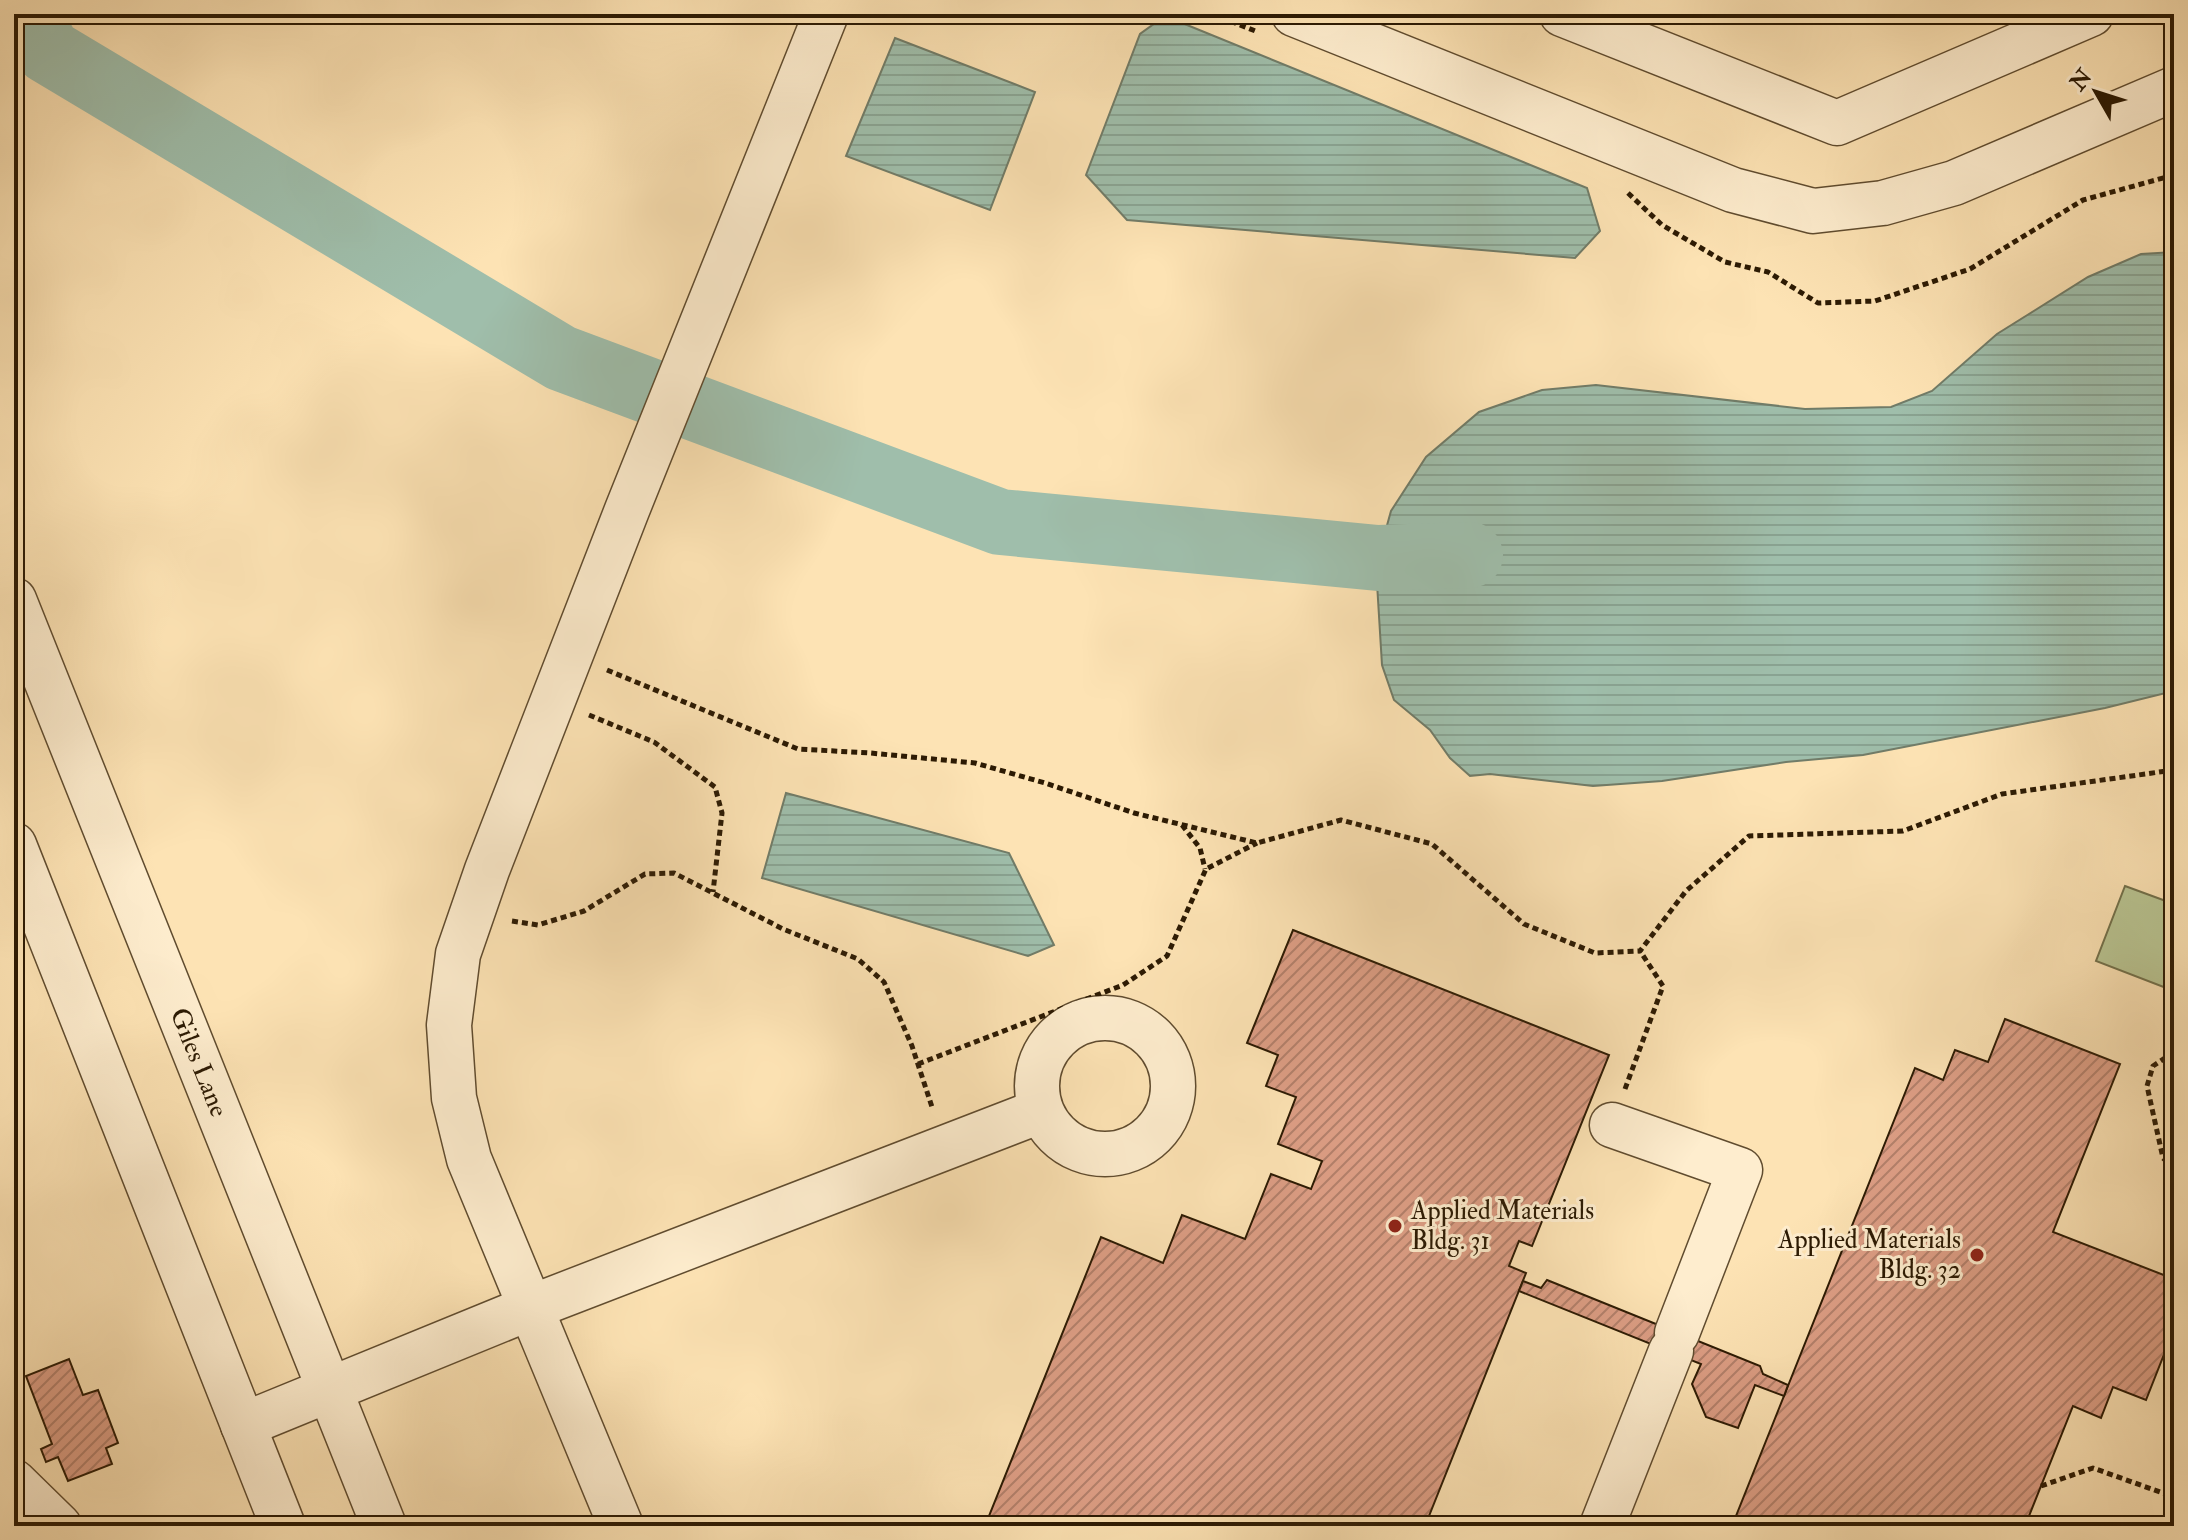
<svg xmlns="http://www.w3.org/2000/svg" width="2188" height="1540" font-family="'IM FELL Double Pica',serif">
	<style>
		.pitch { fill: #b9c592; stroke: #72704a; stroke-width: 2 }
		.water { fill: url(#water-rules); stroke: #717c68; stroke-width: 2 }
		.lines { fill: none; stroke-linecap: round; stroke-linejoin: round }
		.river { stroke: #9fbeab; stroke-width: 66 }
		.building { fill: url(#building-hatch); stroke: #2c1a03; stroke-width: 2 }
		.minor-casing { stroke: #604c2f; stroke-width: 47 }
		.path { stroke: #2c1a03; stroke-width: 5; stroke-dasharray: 6 4; stroke-linecap: butt }
		.minor { stroke: #feedce; stroke-width: 44 }
		.poi-dot { fill: #8f2418; stroke: #feedce; stroke-width: 3 }
		.labels { text-anchor: middle; dominant-baseline: central; stroke-width: 6; stroke-linejoin: round; paint-order: stroke }
		.street-label { font-size: 26px; fill: #2c1a03; stroke: #feedce }
		.poi-label { font-size: 26px; fill: #2c1a03; stroke: #feedce; text-anchor: start }
	</style>
	<defs>
		<pattern id="water-rules" width="6" height="5" patternUnits="userSpaceOnUse" patternTransform="scale(2)"><rect width="6" height="5" fill="#9fbeab"/><path d="M0 2.5h6" fill="none" stroke="#89a392"/></pattern>
		<pattern id="building-hatch" width="6" height="6" patternUnits="userSpaceOnUse" patternTransform="scale(2)"><rect width="6" height="6" fill="#dd9e85"/><path d="M-1 1l2-2M0 6l6-6M5 7l2-2" fill="none" stroke="#b3806b"/></pattern>
	</defs>
	<rect width="100%" height="100%" fill="#fde3b4"/>
	<filter id="stains"><feTurbulence type="fractalNoise" baseFrequency=".0025" numOctaves="4"/><feColorMatrix values="0 0 0 0 .2 0 0 0 0 .09 0 0 0 0 .02 0 0 0 .5 -.17"/></filter>
	<radialGradient id="worn" r=".72"><stop offset=".6" stop-color="#630" stop-opacity="0"/><stop offset="1" stop-color="#630" stop-opacity=".3"/></radialGradient>
	<!-- pitch -->
	<path class="pitch" d="M2125,886L2174,904V991L2096,961Z"/>
	<!-- water -->
	<g class="water">
		<path d="M1165,16L1587,188L1600,231L1575,258L1127,220L1086,175L1140,34Z"/>
		<path d="M895,38L1035,92L990,210L846,156Z"/>
		<path d="M2174,252V691L2105,708L1863,755L1786,762L1662,781L1593,786L1490,774L1470,776L1450,758L1430,730L1394,700L1382,665L1377,583L1378,558L1391,511L1426,457L1479,412L1542,390L1596,385L1805,409L1891,407L1932,391L1997,334L2088,277L2141,254Z"/>
		<path d="M786,793L1009,853L1054,945L1028,956L762,878Z"/>
	</g>
	<g class="lines">
		<!-- river -->
		<path class="river" d="M28,14L48,51L561,358L1000,522L1378,558L1470,555"/>
	</g>
	<!-- building -->
	<g class="building">
		<path d="M1293,930L1609,1055L1532,1246L1519,1241L1509,1266L1526,1273L1425,1526H985L1101,1237L1163,1263L1182,1215L1245,1239L1271,1174L1311,1189L1322,1161L1278,1144L1296,1097L1266,1086L1278,1055L1247,1043Z"/>
		<path d="M2005,1019L2120,1064L2053,1232L2174,1279V1329L2146,1400L2113,1387L2101,1418L2073,1406L2025,1526H1732L1915,1068L1943,1080L1955,1050L1988,1062Z"/>
		<path d="M1547,1280L1760,1366L1763,1374L1788,1385L1784,1396L1755,1385L1738,1428L1706,1417L1692,1384L1701,1364L1519,1291L1523,1281L1541,1288Z"/>
		<path d="M69,1359L83,1395L98,1390L118,1443L106,1448L112,1464L68,1481L58,1457L46,1462L41,1449L52,1444L26,1376Z"/>
	</g>
	<g class="lines">
		<!-- minor casing -->
		<g class="minor-casing">
			<g id="minor">
				<path d="M1294,14L1733,190L1813,211L1883,203L1954,183L2174,89"/>
				<path d="M1562,14L1837,123L2091,14"/>
				<path id="s1" d="M14,600L384,1526"/>
				<path d="M14,845L283,1526"/>
				<circle cx="1105" cy="1086" r="68"/>
				<path d="M1612,1125L1740,1170L1677,1333"/>
				<path d="M243,1425L532,1307L1040,1111"/>
				<path d="M14,1482L59,1526"/>
				<path d="M621,1526L469,1159L454,1098L449,1025L458,954L487,870L627,510L826,14"/>
				<path d="M1602,1526L1671,1351"/>
			</g>
		</g>
		<!-- path -->
		<g class="path">
			<path d="M1212,14L1258,32"/>
			<path d="M1628,193L1662,225L1725,262L1768,272L1818,303L1875,301L1970,269L2083,200L2174,175"/>
			<path d="M607,670L798,749L870,753L975,763L1045,783L1134,813L1257,843L1341,820L1432,844L1524,924L1595,953L1640,951L1686,891L1749,836L1903,831L2002,794L2174,770"/>
			<path d="M589,715L654,742L715,787L722,813L713,892"/>
			<path d="M1182,825L1200,848L1205,869"/>
			<path d="M512,921L538,925L584,911L645,874L674,873L783,929L858,959L884,982L912,1046L933,1110"/>
			<path d="M2174,1052L2153,1066L2147,1086L2163,1158L2174,1168"/>
			<path d="M918,1064L1123,985L1167,956L1206,869L1257,843"/>
			<path d="M1625,1089L1663,986L1640,951"/>
			<path d="M2041,1486L2093,1468L2174,1497"/>
		</g>
		<!-- minor -->
		<use href="#minor" class="minor"/>
	</g>
	<!-- markers -->
	<g class="poi-dot">
		<circle cx="1395" cy="1226" r="8"/>
		<circle cx="1977" cy="1255" r="8"/>
	</g>
	<g class="labels">
		<!-- street labels -->
		<g class="street-label">
			<text stroke="none"><textPath href="#s1" startOffset="498">Giles Lane</textPath></text>
		</g>
		<!-- poi labels -->
		<g class="poi-label">
			<text x="1411" y="1211">Applied Materials<tspan x="1411" dy="30">Bldg. 31</tspan></text>
			<text x="1961" y="1240" text-anchor="end">Applied Materials<tspan x="1961" dy="30">Bldg. 32</tspan></text>
		</g>
	</g>
	<!-- margin -->
	<rect width="2188" height="1540" fill="none" stroke="#fde3b4" stroke-width="48"/>
	<rect x="16" y="16" width="2156" height="1508" fill="none" stroke="#2c1a03" stroke-width="4"/>
	<rect x="24" y="24" width="2140" height="1492" fill="none" stroke="#2c1a03" stroke-width="2"/>
	<!-- north arrow -->
	<g transform="translate(2096 92) rotate(309)" stroke="#feedce" stroke-width="6" paint-order="stroke">
	<path d="M0-6L14 30L0 20L-14 30Z" fill="#2c1a03"/>
	<text y="-12" font-size="22" font-weight="bold" text-anchor="middle" fill="#2c1a03">N</text>
	</g>
	<rect width="100%" height="100%" filter="url(#stains)"/>
	<rect width="100%" height="100%" fill="url(#worn)"/>
</svg>
